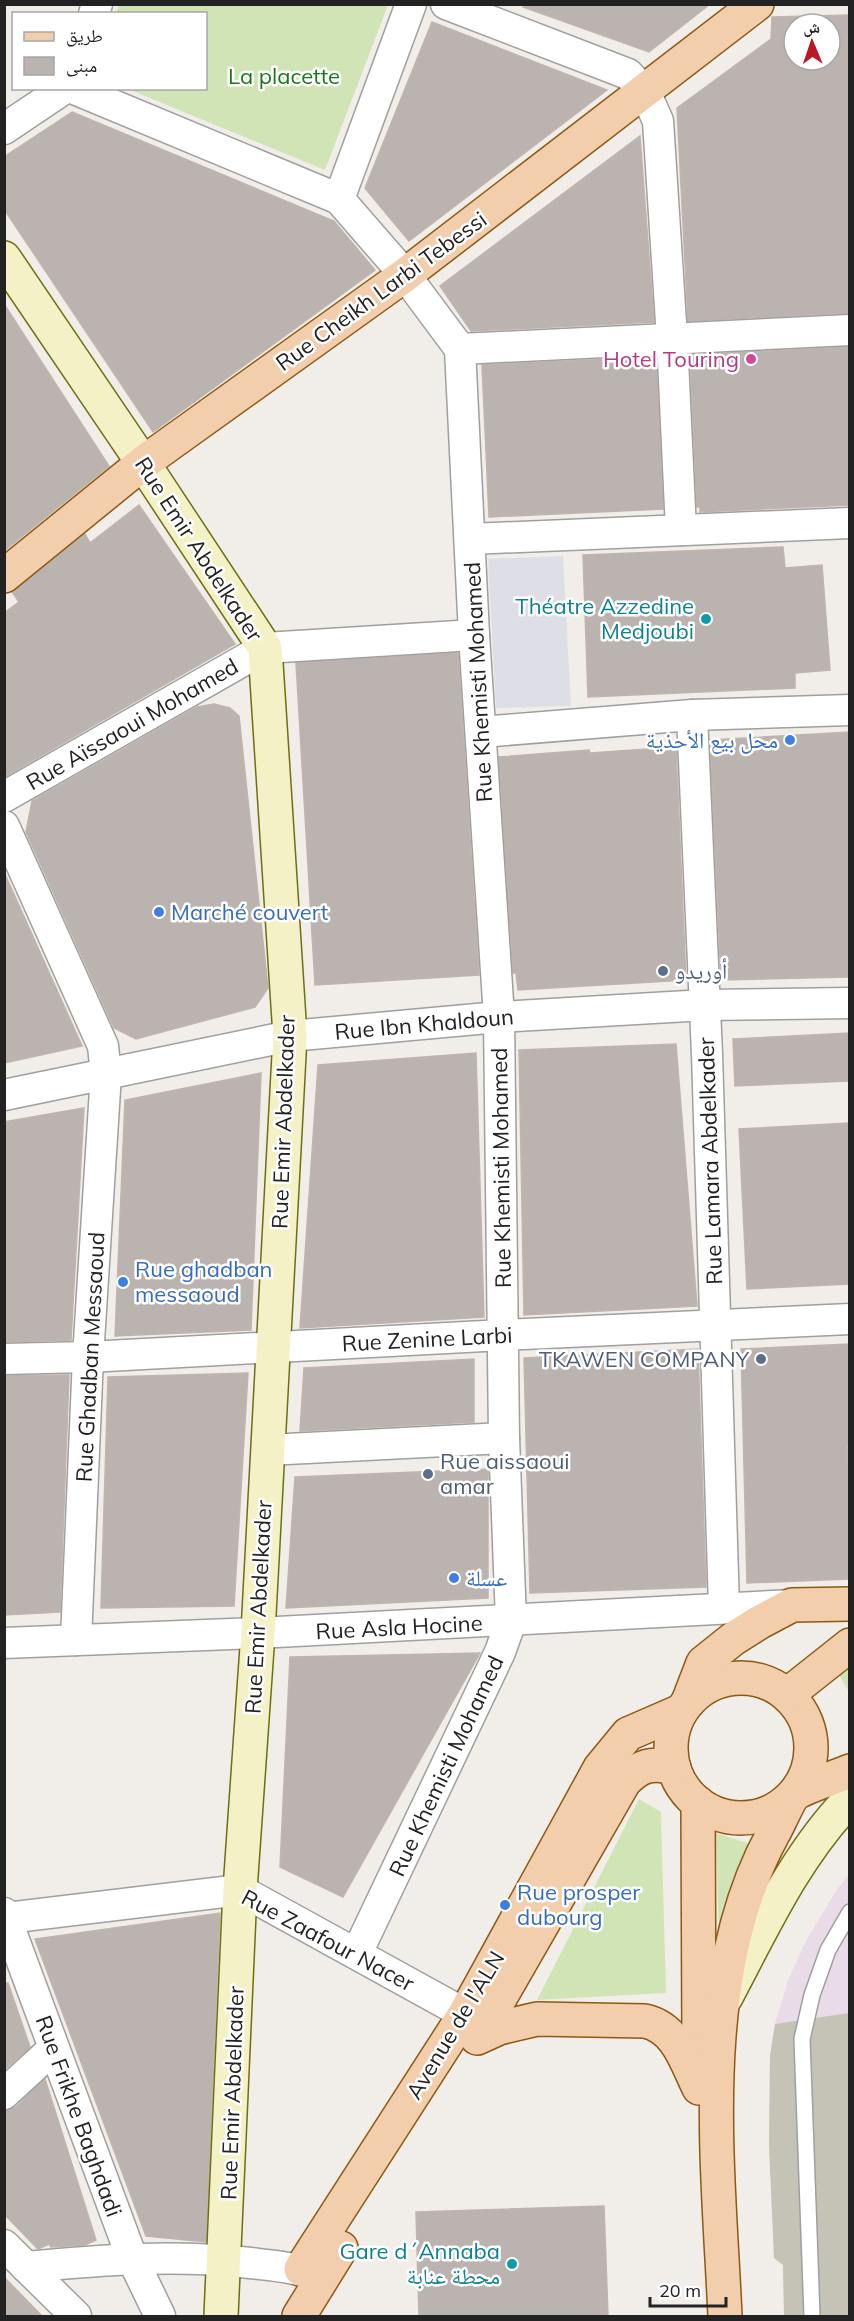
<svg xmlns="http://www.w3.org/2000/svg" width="854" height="2321" font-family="Mulish,'Noto Naskh Arabic',sans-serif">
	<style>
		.industrial { fill: #e9dce8 }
		.construction { fill: #c4c3b6 }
		.grass { fill: #d1e4b6 }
		.plaza { fill: #dedee6 }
		.building { fill: #bab3af; stroke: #c1b4ad; stroke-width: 1.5; fill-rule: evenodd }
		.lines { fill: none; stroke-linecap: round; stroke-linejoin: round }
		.lane-casing { stroke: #9f9f9f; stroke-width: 18 }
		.street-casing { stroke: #9f9f9f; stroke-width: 33 }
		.secondary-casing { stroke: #6d6f12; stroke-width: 36 }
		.primary-casing { stroke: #8d5912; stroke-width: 36 }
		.lane { stroke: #fff; stroke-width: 15 }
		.street { stroke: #fff; stroke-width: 30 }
		.secondary { stroke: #f3f1c5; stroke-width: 33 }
		.primary { stroke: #f2cead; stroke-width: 33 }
		.hotel-dot { fill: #d1479c; stroke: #fff; stroke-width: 2 }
		.culture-dot { fill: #0f9aa8; stroke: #fff; stroke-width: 2 }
		.shop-dot { fill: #3f7fe0; stroke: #fff; stroke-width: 2 }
		.service-dot { fill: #5c6f8a; stroke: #fff; stroke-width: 2 }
		.labels { text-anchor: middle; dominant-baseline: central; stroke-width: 5; stroke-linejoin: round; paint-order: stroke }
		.park-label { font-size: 22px; fill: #1a7619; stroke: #fff }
		.street-label { font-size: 22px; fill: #222; stroke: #fff }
		.hotel-label { font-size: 22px; fill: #b23c85; stroke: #fff; text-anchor: end }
		.culture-label { font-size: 22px; fill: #0d838f; stroke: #fff; text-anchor: end }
		.shop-label { font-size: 22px; fill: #366cbe; stroke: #fff; text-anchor: start }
		.service-label { font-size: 22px; fill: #4e5e75; stroke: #fff; text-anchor: start }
	</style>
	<rect width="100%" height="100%" fill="#f1eee9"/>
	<!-- industrial -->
	<path class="industrial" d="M849,1874V2316H784L783,2265L774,2258L769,2146L770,2056L775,2024L788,1980L807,1939L838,1888Z"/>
	<!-- construction -->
	<path class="construction" d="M849,2013V2316H784L783,2265L774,2258L769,2146L770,2056L775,2024Z"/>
	<!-- grass -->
	<g class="grass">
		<path d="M119,5L388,4V5L325,170L128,89L206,88V14L116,13Z"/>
		<path d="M849,1651V1692L836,1670Z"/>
		<path d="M639,1799L661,1812L666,1993L537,2000Z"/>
		<path d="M716,1833L754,1845L719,1939Z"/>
	</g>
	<!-- plaza -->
	<path class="plaza" d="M563,556L571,706L496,708L488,559Z"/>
	<!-- building -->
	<g class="building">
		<path d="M523,4H710L649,52L523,7Z"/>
		<path d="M849,15V313L688,321L677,108L771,39L772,17ZM794,24H830V60H794Z"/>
		<path d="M432,22L607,90L409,241L365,188Z"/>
		<path d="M72,112L334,221L375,270L153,432L4,209V157Z"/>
		<path d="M640,136L654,322L471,331L440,286Z"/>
		<path d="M4,304L109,466L4,551Z"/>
		<path d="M849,347V505L700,512V507H697L690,355Z"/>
		<path d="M656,357L663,509L489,517L482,365Z"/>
		<path d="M139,505L235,644L4,777V613L19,602L12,592L85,534L90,543Z"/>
		<path d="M783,547L785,568L822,565L830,670L795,673V688L588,697L583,555Z"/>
		<path d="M458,653L479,975L315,985L296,663Z"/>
		<path d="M214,704L230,708L239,716L268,988L255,1007L136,1039L114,1028L26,832L32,801L197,707Z"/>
		<path d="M849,732V977L724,980V978H721L710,740Z"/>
		<path d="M676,747L686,980L518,990L516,973H513L499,757L589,750L590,753Z"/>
		<path d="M4,872L82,1046L4,1063Z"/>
		<path d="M849,1033V1081L735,1086L733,1039Z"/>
		<path d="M676,1044L697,1306L524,1315L519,1050Z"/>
		<path d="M476,1053L484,1317L300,1328L318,1065Z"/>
		<path d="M261,1073L251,1330L115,1336L125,1100Z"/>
		<path d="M84,1108L71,1340L4,1342V1122Z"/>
		<path d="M849,1123V1284L747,1289L739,1129Z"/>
		<path d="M849,1344V1445L847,1446L849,1483V1579L747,1583L741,1349Z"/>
		<path d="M698,1349L706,1587L530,1593L524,1358Z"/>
		<path d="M474,1359V1422L300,1431L304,1368Z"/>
		<path d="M248,1373L234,1606L101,1608L108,1377Z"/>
		<path d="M69,1375L60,1612L4,1615V1376Z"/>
		<path d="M488,1469V1598L286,1608L295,1477Z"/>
		<path d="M480,1653L343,1897L280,1867L290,1657Z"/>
		<path d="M220,1913L206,2242L146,2236L35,1939Z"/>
		<path d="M4,1983H8L30,2047L4,2070Z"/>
		<path d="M45,2079L96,2240L85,2245L51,2247L49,2244L38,2249L4,2214V2111L16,2107Z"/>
		<path d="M604,2206L608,2316H419L416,2212Z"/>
		<path d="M4,2277L42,2316H4Z"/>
	</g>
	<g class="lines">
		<!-- lane casing -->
		<g class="lane-casing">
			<path id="lane" d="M812,2316L802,2039L812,1995L828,1950L850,1912"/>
		</g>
		<!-- street casing -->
		<g class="street-casing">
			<g id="street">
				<path d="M446,4L628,74L645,92L658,121L672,338L681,530"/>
				<path d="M94,14L97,4"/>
				<path d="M72,88L339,199L405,275L460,349"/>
				<path d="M4,129L65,88"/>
				<path d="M339,199L411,4"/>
				<path d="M460,349L850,330"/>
				<path d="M470,539L850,523"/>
				<path d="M692,715L707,1054L724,1608"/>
				<path d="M481,732L692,715L850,710"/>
				<path d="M4,797L265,648L474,635"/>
				<path d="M4,826L103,1046L106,1074L88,1357L76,1640"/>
				<path d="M4,1095L290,1036L499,1017L705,1005L850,1003"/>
				<path d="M4,1359L88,1357L503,1335L850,1319"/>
				<path d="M267,1450L504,1438"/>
				<path d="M4,1643L258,1633L792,1605"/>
				<path d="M4,1913L132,2258L160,2316"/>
				<path d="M7,1918L240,1890L465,2014"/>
				<path d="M357,1953L500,1652L511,1621L504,1438L499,1017L474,635L460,349"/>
				<path d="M4,2094L53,2049"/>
				<path d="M4,2245L76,2316"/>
				<path d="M26,2267C101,2260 175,2254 250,2263C278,2266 296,2267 321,2278"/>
			</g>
		</g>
		<!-- secondary casing -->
		<g class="secondary-casing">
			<g id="secondary">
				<path d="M4,258L143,463L265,648L290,1036L258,1633L240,1890L221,2316"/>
				<path d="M726,1997C762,1929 795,1856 850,1799"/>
			</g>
		</g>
		<!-- primary casing -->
		<g class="primary-casing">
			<g id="primary">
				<path d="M4,576L143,463L405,275L757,4"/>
				<circle cx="741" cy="1748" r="70"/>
				<path d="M787,1695L850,1645"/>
				<path d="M688,1702L703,1663L733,1639L760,1622L792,1605L850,1604"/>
				<path d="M698,1803L699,2045"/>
				<path d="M484,2026L624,1782C640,1765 652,1762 674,1768"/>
				<path d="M477,2038L499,2028L537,2019L645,2021C677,2028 686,2062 699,2088"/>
				<path d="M301,2269L465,2014L600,1768L628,1734L681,1711"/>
				<path d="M299,2316L341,2248"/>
				<path d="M725,2316C718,2160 695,1976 773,1834C778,1826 789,1799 795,1794C801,1789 840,1775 850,1771"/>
			</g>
		</g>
		<!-- lane -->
		<use href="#lane" class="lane"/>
		<!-- street -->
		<use href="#street" class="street"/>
		<!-- secondary -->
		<use href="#secondary" class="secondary"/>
		<!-- primary -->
		<use href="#primary" class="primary"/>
	</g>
	<!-- markers -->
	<circle class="hotel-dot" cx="751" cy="359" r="6"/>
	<g class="culture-dot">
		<circle cx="706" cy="619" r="6"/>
		<circle cx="512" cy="2264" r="6"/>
	</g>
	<g class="shop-dot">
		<circle cx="790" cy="740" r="6"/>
		<circle cx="159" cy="912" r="6"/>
		<circle cx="123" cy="1282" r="6"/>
		<circle cx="454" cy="1578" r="6"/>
		<circle cx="505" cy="1905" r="6"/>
	</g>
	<g class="service-dot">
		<circle cx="663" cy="971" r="6"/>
		<circle cx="761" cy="1359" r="6"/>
		<circle cx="428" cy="1474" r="6"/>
	</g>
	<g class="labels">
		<!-- park labels -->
		<g class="park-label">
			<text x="284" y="76">La placette</text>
		</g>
		<!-- street labels -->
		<g class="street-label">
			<text transform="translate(381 291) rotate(-36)">Rue Cheikh Larbi Tebessi</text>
			<text transform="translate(199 549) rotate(57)">Rue Emir Abdelkader</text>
			<text transform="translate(478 682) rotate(-93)">Rue Khemisti Mohamed</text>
			<text transform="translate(132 724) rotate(-30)">Rue Aïssaoui Mohamed</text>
			<text transform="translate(424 1024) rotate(-5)">Rue Ibn Khaldoun</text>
			<text transform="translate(283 1122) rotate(-88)">Rue Emir Abdelkader</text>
			<text transform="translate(710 1161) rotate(-92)">Rue Lamara Abdelkader</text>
			<text transform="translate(501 1168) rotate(-91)">Rue Khemisti Mohamed</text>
			<text transform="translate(427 1339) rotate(-3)">Rue Zenine Larbi</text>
			<text transform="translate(90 1357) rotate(-87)">Rue Ghadban Messaoud</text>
			<text transform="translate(258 1607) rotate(-87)">Rue Emir Abdelkader</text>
			<text transform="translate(399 1627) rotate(-3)">Rue Asla Hocine</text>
			<text transform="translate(446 1766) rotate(-65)">Rue Khemisti Mohamed</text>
			<text transform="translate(328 1940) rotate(28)">Rue Zaafour Nacer</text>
			<text transform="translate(455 2025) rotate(-59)">Avenue de l'ALN</text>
			<text transform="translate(232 2093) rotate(-88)">Rue Emir Abdelkader</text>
			<text transform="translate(79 2116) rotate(70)">Rue Frikhe Baghdadi</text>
		</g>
		<!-- hotel labels -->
		<g class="hotel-label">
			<text x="739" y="359">Hotel Touring</text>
		</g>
		<!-- culture labels -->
		<g class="culture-label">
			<text x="694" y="606">Théatre Azzedine<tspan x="694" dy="25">Medjoubi</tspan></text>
			<text x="500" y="2251">Gare d´Annaba<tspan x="500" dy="25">محطة عنابة</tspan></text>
		</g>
		<!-- shop labels -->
		<g class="shop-label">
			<text x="778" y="740" text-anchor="end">محل بيع الأحذية</text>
			<text x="171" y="912">Marché couvert</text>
			<text x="135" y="1269">Rue ghadban<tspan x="135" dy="25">messaoud</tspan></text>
			<text x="466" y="1578">عسلة</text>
			<text x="517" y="1892">Rue prosper<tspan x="517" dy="25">dubourg</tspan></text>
		</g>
		<!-- service labels -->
		<g class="service-label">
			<text x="675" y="971">أوريدو</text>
			<text x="749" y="1359" text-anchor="end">TKAWEN COMPANY</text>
			<text x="440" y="1461">Rue aissaoui<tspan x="440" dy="25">amar</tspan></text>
		</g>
	</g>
	<!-- border -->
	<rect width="854" height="2321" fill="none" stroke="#222222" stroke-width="12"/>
	<!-- legend -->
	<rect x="12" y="12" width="195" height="78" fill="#ffffff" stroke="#a7a7a7" stroke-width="1.5"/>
	<rect x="24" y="32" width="30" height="9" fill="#f2cead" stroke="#a7a7a7" stroke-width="1.5"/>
	<text x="66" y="42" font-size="18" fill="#222222">طريق</text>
	<rect x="24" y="57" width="30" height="18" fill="#bab3af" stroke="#a7a7a7" stroke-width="1.5"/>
	<text x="66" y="72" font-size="18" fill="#222222">مبنى</text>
	<!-- north arrow -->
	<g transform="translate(812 42) rotate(358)"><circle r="28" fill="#ffffff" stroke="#a7a7a7" stroke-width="1.5"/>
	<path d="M0-4.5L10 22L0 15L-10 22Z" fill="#bc1726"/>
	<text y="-9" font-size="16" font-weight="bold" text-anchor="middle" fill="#222222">ش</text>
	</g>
	<!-- scale -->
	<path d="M650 2297v9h76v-9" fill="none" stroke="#222222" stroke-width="3"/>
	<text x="659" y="2297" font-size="18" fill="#222222" stroke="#ffffff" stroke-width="4.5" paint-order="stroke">20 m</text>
</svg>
